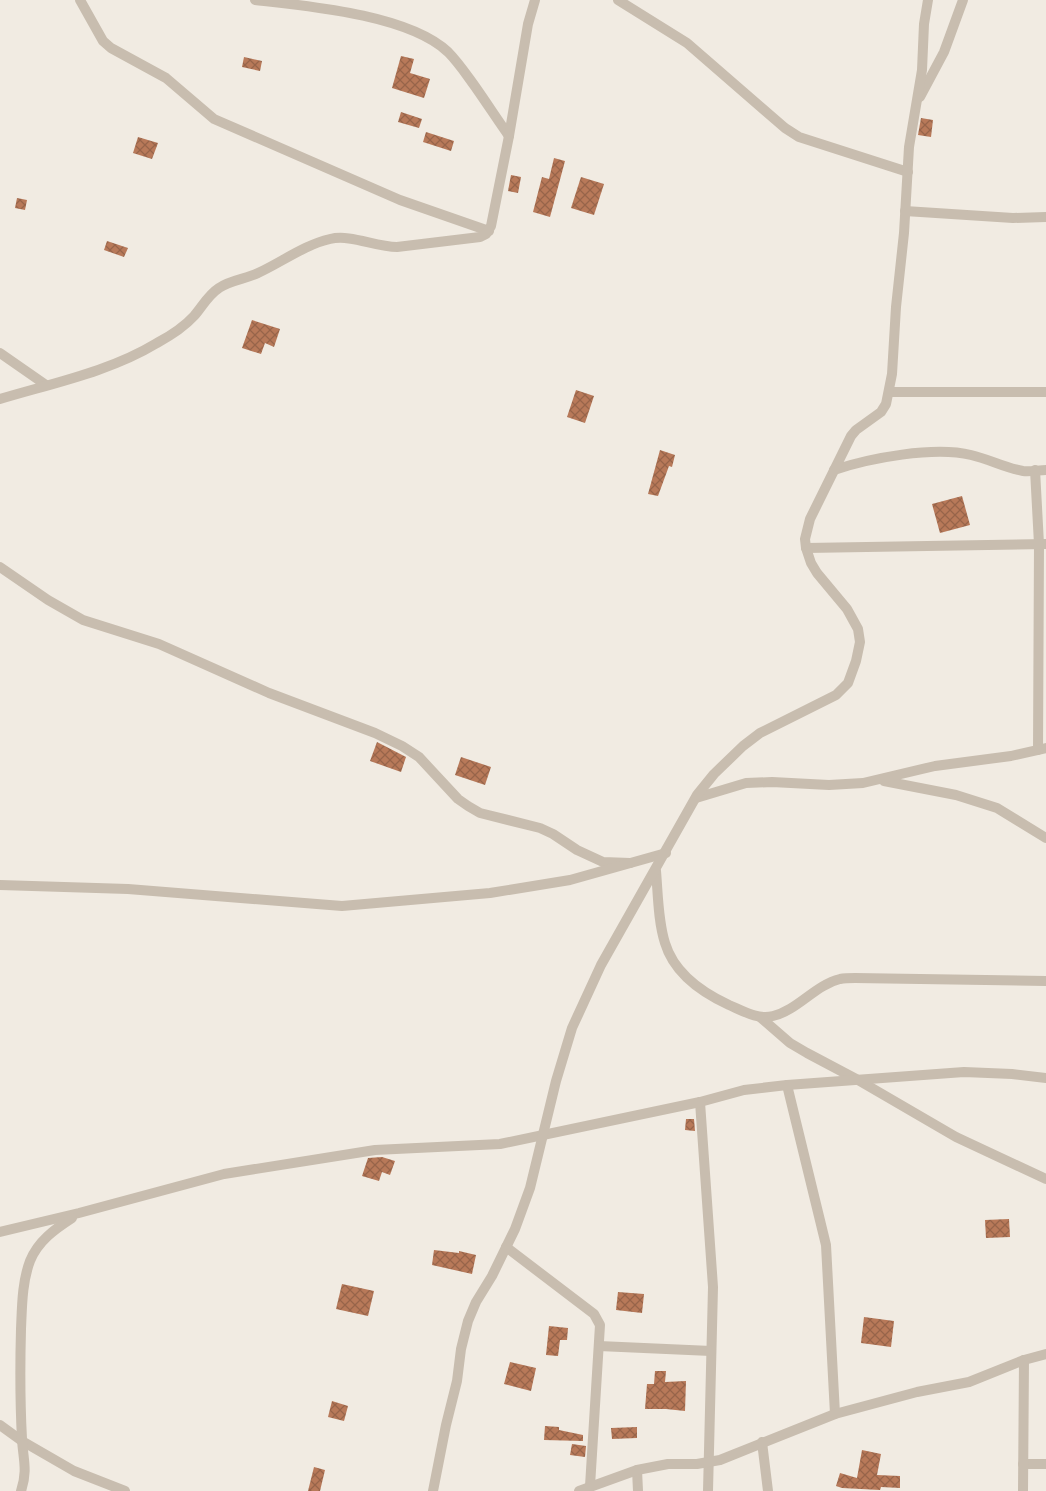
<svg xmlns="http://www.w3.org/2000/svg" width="1046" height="1491" font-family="'Space Grotesk',sans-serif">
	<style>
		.building { fill: url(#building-cross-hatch) }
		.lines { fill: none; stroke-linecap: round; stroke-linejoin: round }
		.minor { stroke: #c8bdaf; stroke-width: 10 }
	</style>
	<defs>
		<pattern id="building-cross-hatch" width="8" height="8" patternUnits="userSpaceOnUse" patternTransform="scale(1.25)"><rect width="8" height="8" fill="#b87959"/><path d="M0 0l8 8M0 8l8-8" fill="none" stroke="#97644a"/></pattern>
	</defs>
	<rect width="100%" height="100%" fill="#f1ebe2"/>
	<!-- building -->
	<g class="building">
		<path d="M401,56L414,59L410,73L430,79L424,98L392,88Z"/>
		<path d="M244,57L262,61L260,71L242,67Z"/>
		<path d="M401,112L422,119L419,128L398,122Z"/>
		<path d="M921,118L933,120L931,137L918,135Z"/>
		<path d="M426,132L454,141L451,151L423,142Z"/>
		<path d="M138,137L158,143L152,159L133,153Z"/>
		<path d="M554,158L565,161L550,217L533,212L542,177L549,179Z"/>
		<path d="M511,175L521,177L518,193L508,191Z"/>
		<path d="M581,177L604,184L594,215L571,208Z"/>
		<path d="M17,198L27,200L25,210L15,208Z"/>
		<path d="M107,241L128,248L124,257L104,250Z"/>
		<path d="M252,320L280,329L274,347L265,343L261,354L242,348Z"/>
		<path d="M576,390L594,396L585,423L567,417Z"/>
		<path d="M660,450L675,455L672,467L669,466L658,496L648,494Z"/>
		<path d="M962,496L970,525L940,533L932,504Z"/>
		<path d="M377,742L406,757L401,772L370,761Z"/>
		<path d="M461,757L491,767L485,785L455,775Z"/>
		<path d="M686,1119H694L695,1131L685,1130Z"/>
		<path d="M382,1157L395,1161L390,1175L382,1172L379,1181L362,1176L368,1158Z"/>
		<path d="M1009,1219L1010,1237L986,1238L985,1220Z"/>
		<path d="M434,1250L459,1253V1251L476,1255L472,1274L432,1265Z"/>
		<path d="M342,1284L374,1291L368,1316L336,1309Z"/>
		<path d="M618,1292L644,1294L642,1313L616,1310Z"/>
		<path d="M864,1317L894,1321L891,1347L861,1343Z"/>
		<path d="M549,1326L568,1328L567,1340H560L558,1356L546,1355Z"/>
		<path d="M510,1362L536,1368L531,1391L504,1384Z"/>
		<path d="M655,1371H666L665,1382L686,1381L685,1411L666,1409H645L647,1384H654Z"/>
		<path d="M332,1401L348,1406L344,1421L328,1417Z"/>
		<path d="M545,1426L559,1427V1430L583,1435V1441L544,1440Z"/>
		<path d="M637,1427V1438L612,1439L611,1428Z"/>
		<path d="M572,1444L586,1446L585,1457L570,1455Z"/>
		<path d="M862,1450L881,1454L877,1475L900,1476V1488L881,1487L880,1490L842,1488L836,1486L840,1473L857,1478Z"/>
		<path d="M314,1467L325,1470L320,1491H308Z"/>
	</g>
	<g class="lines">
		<!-- minor -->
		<g class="minor">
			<path d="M80,0L103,41L111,48L166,78L214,119L400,200L489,231"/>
			<path d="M255,0C309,6 409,15 448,52C458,62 466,74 474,85C486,102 497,119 509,136"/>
			<path d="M618,0L687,43L785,128L799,137L908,172"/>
			<path d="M920,97L944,52L963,0"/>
			<path d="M905,211L1013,218L1046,217"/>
			<path d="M0,353L46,385"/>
			<path d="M889,392H1046"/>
			<path d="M0,399C53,383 109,372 157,343C170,336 184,327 194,316C202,307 208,295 219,288C230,280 246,279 258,273C282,262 304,245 330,239C351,234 375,247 397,247L480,237L486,234L491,226L509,136L528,24L535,0"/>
			<path d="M834,470C870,458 934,446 971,455C989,459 1005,468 1023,471C1030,472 1039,470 1046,470"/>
			<path d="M1035,470L1039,544L1038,750"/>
			<path d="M806,548L1046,544"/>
			<path d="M0,567L48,600L83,620L159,644L269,693L375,733L402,746L419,757L458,799L468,806L480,813L540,828L553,834L577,850L603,862L630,863"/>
			<path d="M884,781L956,795L997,808L1046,838"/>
			<path d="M696,798L746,783L772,782L829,785L863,783L935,766L1011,756L1046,748"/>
			<path d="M656,871C658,894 658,921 665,943C674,973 703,993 729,1005C743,1011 758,1020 773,1016C798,1010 815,985 840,979C845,978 850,978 855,978L1046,981"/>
			<path d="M0,885L128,889L342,906L490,893L570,880L666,853"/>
			<path d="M760,1017L790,1043L807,1053L858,1080L956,1137L1046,1179"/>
			<path d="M787,1085L826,1245L835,1414"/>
			<path d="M700,1102L713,1287L708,1491"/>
			<path d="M0,1232L79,1213L224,1174L375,1150L500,1144L700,1102L744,1090L787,1085L964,1072L1012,1074L1046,1078"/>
			<path d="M506,1247L594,1314L600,1325L590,1486"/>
			<path d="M599,1346L711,1351"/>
			<path d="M0,1425L22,1441L74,1471L125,1491"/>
			<path d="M762,1442L768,1491"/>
			<path d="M1023,1464H1046"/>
			<path d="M637,1470L638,1491"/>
			<path d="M21,1491C28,1470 23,1459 22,1439C20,1402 20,1365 21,1329C22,1307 22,1282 30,1261C38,1241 55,1229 72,1218"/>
			<path d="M433,1491L446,1425L457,1381L461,1349L468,1321L476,1302L492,1276L515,1229L530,1188L556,1081L572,1028L601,965L697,795L714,774L743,746L760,733L836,695L848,683L856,661L860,642L858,629L847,609L817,573L811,563L806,548L805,539L810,519L851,436L856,430L881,412L886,404L892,374L896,307L904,233L909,147L922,70L924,24L928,0"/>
			<path d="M579,1491L637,1470L668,1464H697L720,1460L835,1414L917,1392L969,1382L1024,1360L1046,1354"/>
			<path d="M1023,1491L1024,1360"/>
		</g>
	</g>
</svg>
